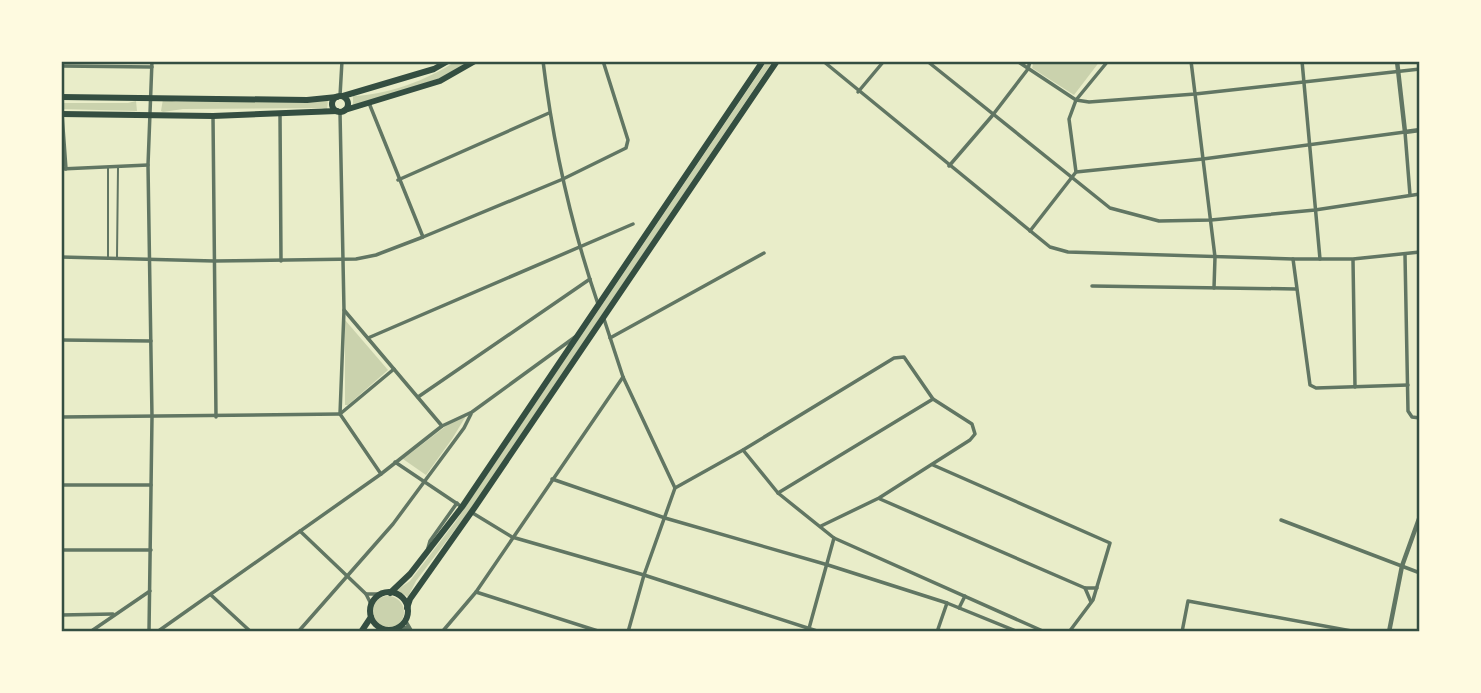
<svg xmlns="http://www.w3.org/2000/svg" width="1481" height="693" font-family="'Golos Text',sans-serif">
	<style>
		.green { fill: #cad2ad }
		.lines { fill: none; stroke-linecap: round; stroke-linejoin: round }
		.service { stroke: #617663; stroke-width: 2 }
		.minor { stroke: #617663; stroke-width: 3.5 }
		.tertiary { stroke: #617663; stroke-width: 4.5 }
		.primary { stroke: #344e41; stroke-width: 6 }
		.neatline { fill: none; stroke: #344e41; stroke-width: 2.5 }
	</style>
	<rect width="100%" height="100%" fill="#e9edc9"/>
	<!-- green -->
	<g class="green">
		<path d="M456,61H469L440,78L353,107V96C387,95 428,80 456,61Z"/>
		<path d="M767,61H773L476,502L416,581L408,597L397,590L410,581L456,521Z"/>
		<path d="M1034,61H1100L1074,95L1032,68Z"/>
		<path d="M163,99L176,102L328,100L327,110L322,108L183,109L163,112L161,111Z"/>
		<path d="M136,101L137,111L61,109V103H128Z"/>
		<path d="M345,320L388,370L348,405H345Z"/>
		<path d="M466,416L452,439L426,475L403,459L446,426Z"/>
		<circle cx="388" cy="612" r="16"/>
	</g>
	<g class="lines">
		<!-- service -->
		<g class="service">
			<path d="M108,257V168"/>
			<path d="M117,257L118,168"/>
		</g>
		<!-- minor -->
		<g class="minor">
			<path d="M543,61C553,144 571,225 598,304"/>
			<path d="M823,61L1050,247L1068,252L1293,259H1353L1420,252"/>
			<path d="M927,61L1110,208L1159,221L1211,220L1315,210L1420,194"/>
			<path d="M1017,61L1076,100L1089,102L1195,94L1420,69"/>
			<path d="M1191,61L1215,257L1214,288"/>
			<path d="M1302,61L1320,259"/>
			<path d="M61,66L152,67"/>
			<path d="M858,92L884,61"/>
			<path d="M340,96L342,61"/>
			<path d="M369,103L423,237"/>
			<path d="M340,112L344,310L340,414L381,474"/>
			<path d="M62,114L66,169"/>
			<path d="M280,114L281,261"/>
			<path d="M213,116L216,417"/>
			<path d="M949,166L992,116L1028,69L1030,61"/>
			<path d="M61,169L148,165"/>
			<path d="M1076,172L1069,119L1076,100L1108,61"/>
			<path d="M398,180L549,113"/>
			<path d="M1030,231L1076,172L1203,159L1405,132L1410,195"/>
			<path d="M1405,255L1408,411L1412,417L1420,418"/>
			<path d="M61,257L214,261L356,259L376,255L423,237L563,179L626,148L628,140L603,61"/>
			<path d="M1293,259L1310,385L1316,388L1408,385"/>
			<path d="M1353,260L1355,387"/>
			<path d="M1092,286L1296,289"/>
			<path d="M344,310L442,426"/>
			<path d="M604,319L623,377L675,488"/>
			<path d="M368,338L633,224"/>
			<path d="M610,338L764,253"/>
			<path d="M61,340L151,341"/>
			<path d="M418,397L590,279"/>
			<path d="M340,414L394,369"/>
			<path d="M61,417L340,414"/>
			<path d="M743,450L778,493L834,538L1045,632"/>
			<path d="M395,462L462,507"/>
			<path d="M933,465L1110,543L1093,600L1069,632"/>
			<path d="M552,479L665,518L828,565L947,603L1018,632"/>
			<path d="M61,485H151"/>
			<path d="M778,493L933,399"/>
			<path d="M880,499L1085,588H1097"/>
			<path d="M471,512L512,537L644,575L820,632"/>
			<path d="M1281,520L1420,573"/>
			<path d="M300,531L366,594L371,604"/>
			<path d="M428,548L430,541L457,503"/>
			<path d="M61,550H151"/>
			<path d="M1085,588L1091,602"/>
			<path d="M476,592L601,632"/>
			<path d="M366,594H381"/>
			<path d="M211,595L251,632"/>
			<path d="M959,608L965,596"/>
			<path d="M61,615L113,614"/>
			<path d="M405,620L412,632"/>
			<path d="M399,627L409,628"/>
			<path d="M90,632L150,591"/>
			<path d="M149,632L152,417L148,165L152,61"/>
			<path d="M157,632L381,474L442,426L472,412L575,337"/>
			<path d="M298,632L393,524L464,428L471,414"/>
			<path d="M442,632L476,592L623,377"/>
			<path d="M628,632L644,575L675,488L743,450L894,358L904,357L933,399L972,424L975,434L970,440L879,498L821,526"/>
			<path d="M808,632L834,538"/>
			<path d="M937,632L947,603"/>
			<path d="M1182,632L1188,601L1357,632"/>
		</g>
		<!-- tertiary -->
		<g class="tertiary">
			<path d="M1397,61L1405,132L1420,130"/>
			<path d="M1389,632L1402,566L1420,516"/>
		</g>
		<!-- primary -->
		<g class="primary">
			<path d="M343,96L434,69L448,61"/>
			<circle cx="340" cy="104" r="8"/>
			<path d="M61,97L307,100L337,97"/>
			<path d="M345,110L440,81L475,61"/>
			<path d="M61,114L213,116L337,111"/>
			<circle cx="389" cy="611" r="19"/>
			<path d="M390,593L410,574L462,507L763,61"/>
			<path d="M407,608L410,599L475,507L777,61"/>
			<path d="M361,632L371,617"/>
		</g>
	</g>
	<!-- border -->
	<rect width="1481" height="693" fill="none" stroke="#fefae0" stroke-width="126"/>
	<rect x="63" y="63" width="1355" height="567" class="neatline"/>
</svg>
